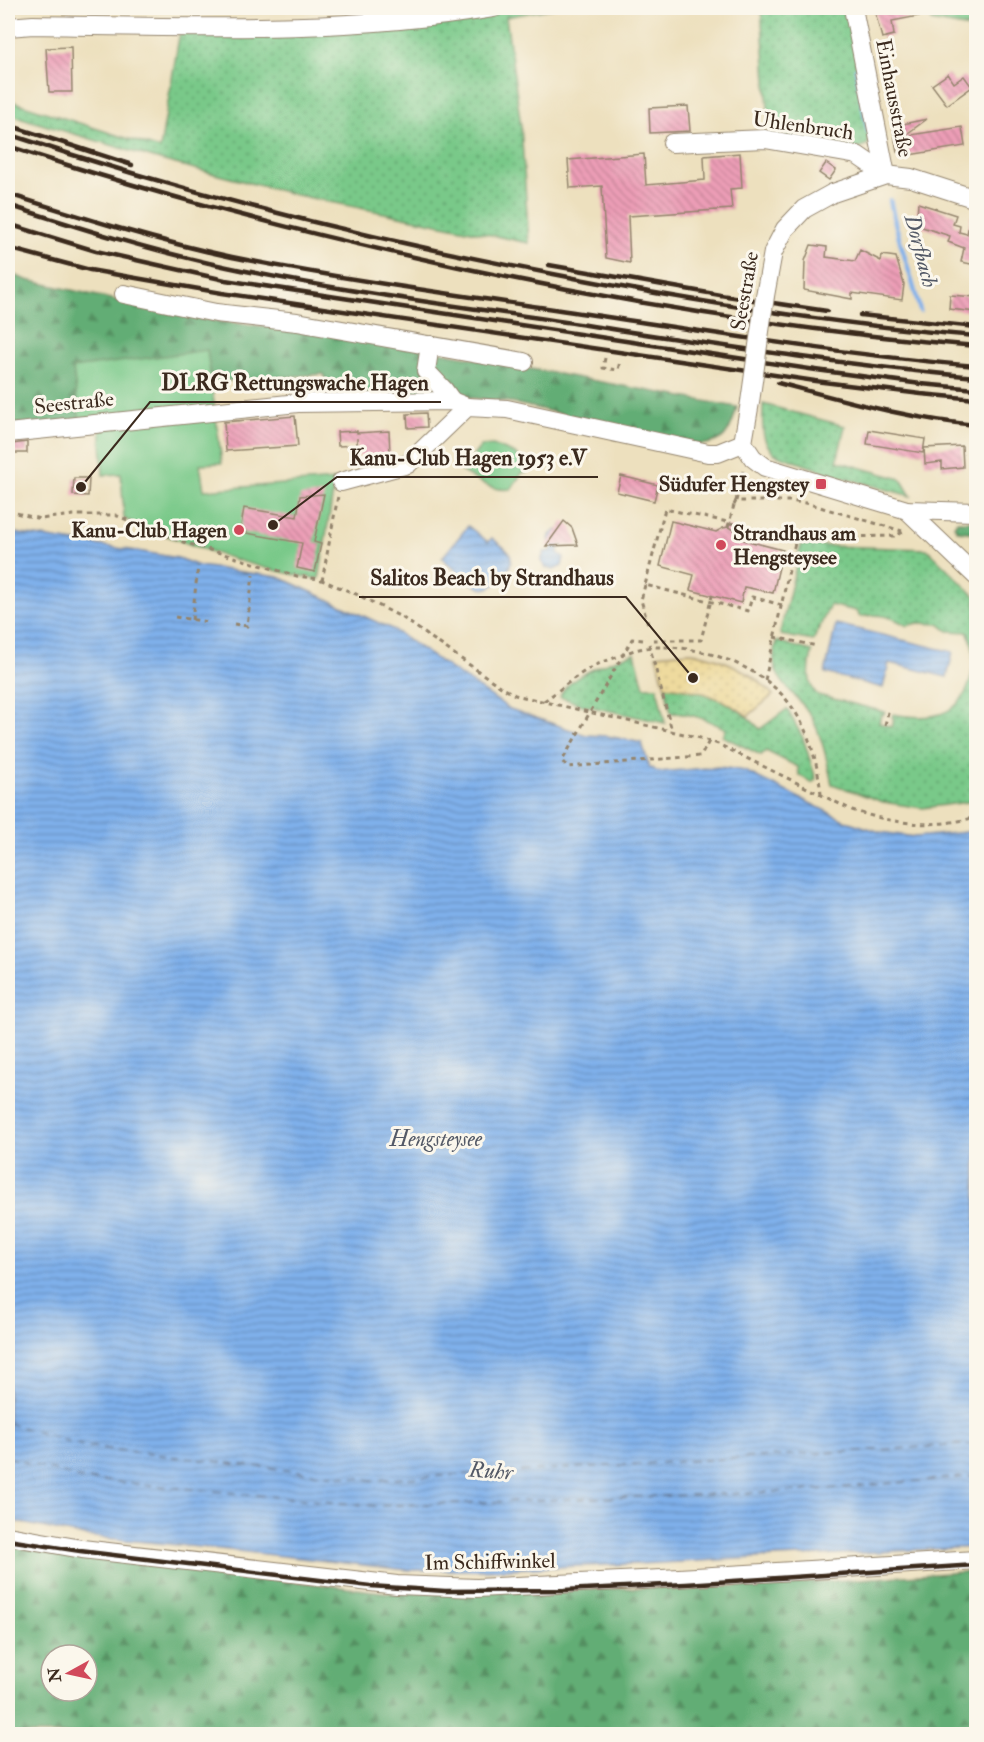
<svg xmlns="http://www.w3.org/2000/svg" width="984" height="1742" font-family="'IM FELL Double Pica',serif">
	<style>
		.grass { fill: url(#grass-dots); stroke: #5a7a54; stroke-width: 1.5 }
		.forest { fill: url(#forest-firs); stroke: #4e6c4a; stroke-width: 1.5; fill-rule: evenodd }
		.sand { fill: url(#sand-dots); stroke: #94825e; stroke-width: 1.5 }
		.park { fill: #79c989; stroke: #5a7a54; stroke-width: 1.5 }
		.water { fill: url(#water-rules); stroke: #5d6d84; stroke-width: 1.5 }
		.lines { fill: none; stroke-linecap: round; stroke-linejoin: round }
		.stream { stroke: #7fb0eb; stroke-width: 4.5 }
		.ferry { stroke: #535966; stroke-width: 1.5; stroke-dasharray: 8 6; stroke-linecap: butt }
		.building { fill: url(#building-back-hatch) }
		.minor-casing { stroke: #94856e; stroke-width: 20 }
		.path { stroke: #94856e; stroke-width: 3; stroke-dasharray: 4.5 4.5; stroke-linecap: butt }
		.minor { stroke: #fff; stroke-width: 18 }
		.rail { stroke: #3b2a1e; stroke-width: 4.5 }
		.minor-bridge-casing { stroke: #94856e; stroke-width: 20; stroke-linecap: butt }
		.path-bridge { stroke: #94856e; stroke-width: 3; stroke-dasharray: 4.5 4.5; stroke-linecap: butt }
		.minor-bridge { stroke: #fff; stroke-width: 18 }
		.poi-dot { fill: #d1495b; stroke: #fbf7ec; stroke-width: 2 }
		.labels { text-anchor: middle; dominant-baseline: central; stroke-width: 6; stroke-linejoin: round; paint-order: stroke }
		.street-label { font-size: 21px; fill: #3b2a1e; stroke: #fbf7ec }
		.poi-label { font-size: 21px; font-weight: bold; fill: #3b2a1e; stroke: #fbf7ec; text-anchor: end }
		.water-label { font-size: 22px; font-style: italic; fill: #535966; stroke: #fbf7ec }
		.leader { fill: none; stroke: #3b2a1e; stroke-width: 2 }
		.callout-dot { fill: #3b2a1e; stroke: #fbf7ec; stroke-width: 2 }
		.callout-label { font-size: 22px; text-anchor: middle; font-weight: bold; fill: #3b2a1e; stroke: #fbf7ec; stroke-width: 6; stroke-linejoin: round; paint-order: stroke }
	</style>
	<defs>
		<pattern id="grass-dots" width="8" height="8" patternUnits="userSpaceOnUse" patternTransform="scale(1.5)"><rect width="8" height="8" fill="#79c989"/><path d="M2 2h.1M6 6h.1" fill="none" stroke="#64a36f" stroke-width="1.8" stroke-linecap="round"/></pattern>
		<pattern id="forest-firs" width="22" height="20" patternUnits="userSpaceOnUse" patternTransform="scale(1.5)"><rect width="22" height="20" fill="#62ad75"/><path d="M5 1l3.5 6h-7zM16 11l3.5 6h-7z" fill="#528d5f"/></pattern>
		<pattern id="sand-dots" width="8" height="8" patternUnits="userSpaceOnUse" patternTransform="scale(1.5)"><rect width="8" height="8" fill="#eeda9e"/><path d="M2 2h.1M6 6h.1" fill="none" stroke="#cdbb88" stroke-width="1.8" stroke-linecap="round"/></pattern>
		<pattern id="water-rules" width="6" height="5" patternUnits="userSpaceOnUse" patternTransform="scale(1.5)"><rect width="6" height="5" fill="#7fb0eb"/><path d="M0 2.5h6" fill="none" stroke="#698fbe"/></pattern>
		<pattern id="building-back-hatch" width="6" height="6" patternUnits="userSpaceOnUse" patternTransform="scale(1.5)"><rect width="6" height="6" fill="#ed9eb7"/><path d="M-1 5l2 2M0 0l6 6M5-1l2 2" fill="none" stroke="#c18194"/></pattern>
	</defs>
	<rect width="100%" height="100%" fill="#fbf7ec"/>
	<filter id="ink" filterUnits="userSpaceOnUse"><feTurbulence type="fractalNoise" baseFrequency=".0167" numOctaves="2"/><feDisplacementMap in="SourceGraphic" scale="12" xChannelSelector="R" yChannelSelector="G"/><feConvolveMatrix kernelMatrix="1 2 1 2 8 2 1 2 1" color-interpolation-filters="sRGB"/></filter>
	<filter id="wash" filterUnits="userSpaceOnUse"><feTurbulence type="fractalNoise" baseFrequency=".008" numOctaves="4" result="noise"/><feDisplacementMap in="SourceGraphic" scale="24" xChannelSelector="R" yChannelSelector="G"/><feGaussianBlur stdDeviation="1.35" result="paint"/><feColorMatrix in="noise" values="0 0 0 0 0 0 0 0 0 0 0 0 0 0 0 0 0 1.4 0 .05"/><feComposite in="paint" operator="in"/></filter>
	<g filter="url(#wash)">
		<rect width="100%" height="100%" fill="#ede0be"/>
		<!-- grass -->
		<g class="grass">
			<path d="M518,8H554L506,17L521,126L529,243L297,195L160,160L8,114V100L160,149L180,31L446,21Z"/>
			<path d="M761,8H847L870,133L868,144L859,149L770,138Z"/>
			<path d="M929,8H976V29L931,21Z"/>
			<path d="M763,404L845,426L837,461L901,479L911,496L834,475L775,454C759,440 763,423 763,404Z"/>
			<path d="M801,545L927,549L976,597V801L922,808L883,802L832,784C827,761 822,734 809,713C791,687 766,679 776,641L812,651C810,664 805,685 818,695L885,712L883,715L881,714L879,723L892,727L894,719L892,717L893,714C935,722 966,715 973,668C974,655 974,643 967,632L948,631L939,624L917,623L907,626C892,616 878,613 860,617L856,611L830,605L813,641L781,635L780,633Z"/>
			<path d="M635,653L644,687H657L665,723L583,705L560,697C566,676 615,659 635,653Z"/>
			<path d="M665,686C703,690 734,701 760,729L787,709L803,738L816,779L812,783L799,775L798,767L766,751L761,755L722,736L726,729C708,720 691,713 671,713Z"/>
		</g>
		<!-- forest -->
		<g class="forest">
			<path d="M8,273L27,280L200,319L370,339L737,407C730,432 727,442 700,445L509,402L435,394L330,396L324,374L211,382L207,351L73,368L80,425L8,433Z"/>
			<path d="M957,521H976V533L958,531L954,526Z"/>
			<path d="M8,1547L390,1593L776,1585L976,1571V1734H8ZM51,1655H87V1691H51Z"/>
		</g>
		<!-- sand -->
		<path class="sand" d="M691,652C723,658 751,670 773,695L748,716C722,697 697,689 665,686L656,655Z"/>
		<!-- park -->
		<g class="park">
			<path d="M207,350L222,463L200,464L204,490L335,480L319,579C255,570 184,543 124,519L121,474L103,475L100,423L80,425L73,368Z"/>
			<path d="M493,445L515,454L530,467L526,473H522L511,489C492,492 476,480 461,471L481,446Z"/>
		</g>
		<!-- water -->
		<g class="water">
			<path d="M468,526L488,542L492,538C498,543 506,548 510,554C516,568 494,593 480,588C469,584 452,566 442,558Z"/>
			<path d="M557,530L563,532L564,544L559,546L558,553L564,557L562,566L554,570L546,568L541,561L544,552L551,551L553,544L549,540L550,535Z"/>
			<path d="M8,532L137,551L178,558L199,566L279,577L392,629L510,709L586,735L608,736L642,743L649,766L658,772L720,767L745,771L846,821L880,832L915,837L976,831V1547L660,1563L481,1570H408L210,1548L84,1536L8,1520Z"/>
			<path d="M836,624L953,652L947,677L889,663L883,688L825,673Z"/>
		</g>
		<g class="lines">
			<!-- stream -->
			<g class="stream">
				<path d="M856,69L868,131"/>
				<path d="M890,200C897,238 911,273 920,311"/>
			</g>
			<!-- ferry -->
			<g class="ferry">
				<path d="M8,1423L83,1446L373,1480L976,1444"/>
				<path d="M8,1457L83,1479L375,1506L802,1491L976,1476"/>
			</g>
		</g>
		<g id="blocks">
			<!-- building -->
			<g class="building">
				<path d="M874,8H928L929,14L892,21L894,35L882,38Z"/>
				<path d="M71,47L72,92H49L46,48Z"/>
				<path d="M948,74L954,83L964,76L972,87L947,105L932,85Z"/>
				<path d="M688,106L690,131L650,133L649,108Z"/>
				<path d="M927,119L904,136L962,127L965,146L903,156L897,152L893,126Z"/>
				<path d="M740,153L742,188L730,189L732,209L628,216L630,263L606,258L602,186L570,188L568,160L644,154L646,185L705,180L704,156Z"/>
				<path d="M826,163L836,170L829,180L819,173Z"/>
				<path d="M918,203L956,215L953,224L960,226L959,232L967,234L971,216L976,217V265L961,262L964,248L948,242L950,236L916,225Z"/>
				<path d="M811,245L827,247L826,257L855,261L860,250L881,261L882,255L896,257L904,284L902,300L852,293V299L804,290L805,261Z"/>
				<path d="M950,295L976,297V312L949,309Z"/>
				<path d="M426,413L427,427L408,428L407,414Z"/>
				<path d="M295,416L298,446L226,451L224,422Z"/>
				<path d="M869,430L925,439L923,453L867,444Z"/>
				<path d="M357,431V433L389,431L390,454L358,456L357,438V445L338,446L337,432Z"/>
				<path d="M27,442V453H12V444Z"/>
				<path d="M962,446L963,467L942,469V462L925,464L924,448Z"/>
				<path d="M621,476L658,485L654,501L617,492Z"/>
				<path d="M74,478H89L88,496L73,495Z"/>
				<path d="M324,494L314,542L321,544L315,572L297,568L302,543L240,532L244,508L297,517L300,496Z"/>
				<path d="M564,521L572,528L578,545L546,546Z"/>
				<path d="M671,521L716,532L723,528L728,527L735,530L736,538L783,550L773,593L744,587L741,603L690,590L694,575L660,566Z"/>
			</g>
		</g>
	</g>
	<g filter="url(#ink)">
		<use href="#blocks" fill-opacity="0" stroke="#94856e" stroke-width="1.5"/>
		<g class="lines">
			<!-- minor casing -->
			<g class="minor-casing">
				<g id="minor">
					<path d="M853,8L886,175"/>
					<path d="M8,27L33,25C186,27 342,34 494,8"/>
					<path d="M672,143L765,139L857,155L886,175"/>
					<path d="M124,294L216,313L297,322L524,362"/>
					<path d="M765,296L773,252L785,229L804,209L833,193L886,175L911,178L976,199"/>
					<path d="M430,345L426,371L444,390L452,401"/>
					<path d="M750,402L743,443L753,458L765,467L907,510L976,512"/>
					<path d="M8,433L298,403L452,401L467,407"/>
					<path d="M341,482L408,464L467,407L507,409L708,453H718L743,443"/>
					<path d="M907,510L976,576"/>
					<path d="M8,1536L82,1549L397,1585L477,1588L662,1579L976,1560"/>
				</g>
			</g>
			<!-- path -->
			<g class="path">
				<path d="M605,358L603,368L618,370L620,361"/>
				<path d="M736,501L743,471"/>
				<path d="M734,505L736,501H789L806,503L902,531"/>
				<path d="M8,511L40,519L73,515H115L180,541L297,576L319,579L356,594L403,618L501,687L515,695L697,737L718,744L852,810C894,824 933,829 976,817"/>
				<path d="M8,527L10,512"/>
				<path d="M322,581L338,496"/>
				<path d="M645,585L641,600L648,624"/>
				<path d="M782,605L752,597L748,611L645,585L665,509L723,521L783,538L894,536L906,531"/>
				<path d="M175,617L209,622"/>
				<path d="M192,620L198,566"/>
				<path d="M234,624L247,626L253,575"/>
				<path d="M774,637L817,646"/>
				<path d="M649,644L672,731"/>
				<path d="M765,680L796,538"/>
				<path d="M544,701C560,690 575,676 592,667C601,662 612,659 622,655C627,653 633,650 639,649C686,640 753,661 785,698C808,725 817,759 821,794"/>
				<path d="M885,725L889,708"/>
				<path d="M686,757L701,756L709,741"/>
			</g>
			<!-- minor -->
			<use href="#minor" class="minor"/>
			<!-- rail -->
			<g class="rail">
				<path d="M8,125L132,165"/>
				<path d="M8,134C184,193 365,238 548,273C690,301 832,324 976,336"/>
				<path d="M8,146C135,188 265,223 396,253C588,297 781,330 976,346"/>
				<path d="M8,194C81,217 156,241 232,257C351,281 473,297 594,315C721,334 848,355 976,366"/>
				<path d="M8,205C80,228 152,251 227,267C343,292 461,306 579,324C711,344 843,365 976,377"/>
				<path d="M8,224L96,251L225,280L816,370L921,384L976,389"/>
				<path d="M8,248L90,270L222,293L815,381L921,394L976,399"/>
				<path d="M549,265L720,295L827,311"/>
				<path d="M860,315L976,327"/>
				<path d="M778,383C844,400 908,419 976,425"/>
				<path d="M8,1540L80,1551L370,1586L445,1591L564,1590L686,1584L976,1565"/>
			</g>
			<!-- minor-bridge casing -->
			<g class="minor-bridge-casing">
				<path id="minor-bridge" d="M750,402L765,296"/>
			</g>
			<!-- path-bridge -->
			<g class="path-bridge">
				<path d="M728,527L734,505"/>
				<path d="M643,640L632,639L562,761L567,767L686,757"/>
				<path d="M653,640H701L712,596"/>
			</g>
			<!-- minor-bridge -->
			<use href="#minor-bridge" class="minor-bridge"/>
		</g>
	</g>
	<!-- markers -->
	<g class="poi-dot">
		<rect x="815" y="478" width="12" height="12" rx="3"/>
		<circle cx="239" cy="530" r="6"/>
		<circle cx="721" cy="545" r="6"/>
	</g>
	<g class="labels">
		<!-- street labels -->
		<g class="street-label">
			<text transform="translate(894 98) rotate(79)">Einhausstraße</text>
			<text transform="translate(803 126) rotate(8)">Uhlenbruch</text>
			<text transform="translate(745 291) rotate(-80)">Seestraße</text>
			<text transform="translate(74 403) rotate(-6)">Seestraße</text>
			<text transform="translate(490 1562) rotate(-1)">Im Schiffwinkel</text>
		</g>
		<!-- poi labels -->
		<g class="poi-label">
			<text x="809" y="484">Südufer Hengstey</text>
			<text x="227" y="530">Kanu-Club Hagen</text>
			<text x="733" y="533" text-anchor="start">Strandhaus am<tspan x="733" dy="24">Hengsteysee</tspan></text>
		</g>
		<!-- water labels -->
		<g class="water-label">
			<text transform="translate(921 251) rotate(75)">Dorfbach</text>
			<text x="436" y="1139">Hengsteysee</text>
			<text transform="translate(491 1471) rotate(4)">Ruhr</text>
		</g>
	</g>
	<!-- callouts -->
	<path class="leader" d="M81 487L150 402H441M273 525L337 477H598M693 678L626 597H359"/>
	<g class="callout-dot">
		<circle cx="81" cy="487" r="6"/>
		<circle cx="273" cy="525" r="6"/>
		<circle cx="693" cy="678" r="6"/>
	</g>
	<g class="callout-label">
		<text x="295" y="390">DLRG Rettungswache Hagen</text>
		<text x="468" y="465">Kanu-Club Hagen 1953 e.V</text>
		<text x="492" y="585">Salitos Beach by Strandhaus</text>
	</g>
	<!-- margin -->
	<rect width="984" height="1742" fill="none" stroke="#fbf7ec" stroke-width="30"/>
	<!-- north arrow -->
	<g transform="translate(69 1673) rotate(262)"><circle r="28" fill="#fbf7ec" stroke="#aea59a" stroke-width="1.5"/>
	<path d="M0-4.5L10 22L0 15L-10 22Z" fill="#d1495b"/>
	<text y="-9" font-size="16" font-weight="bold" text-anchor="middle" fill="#3b2a1e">N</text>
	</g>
</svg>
